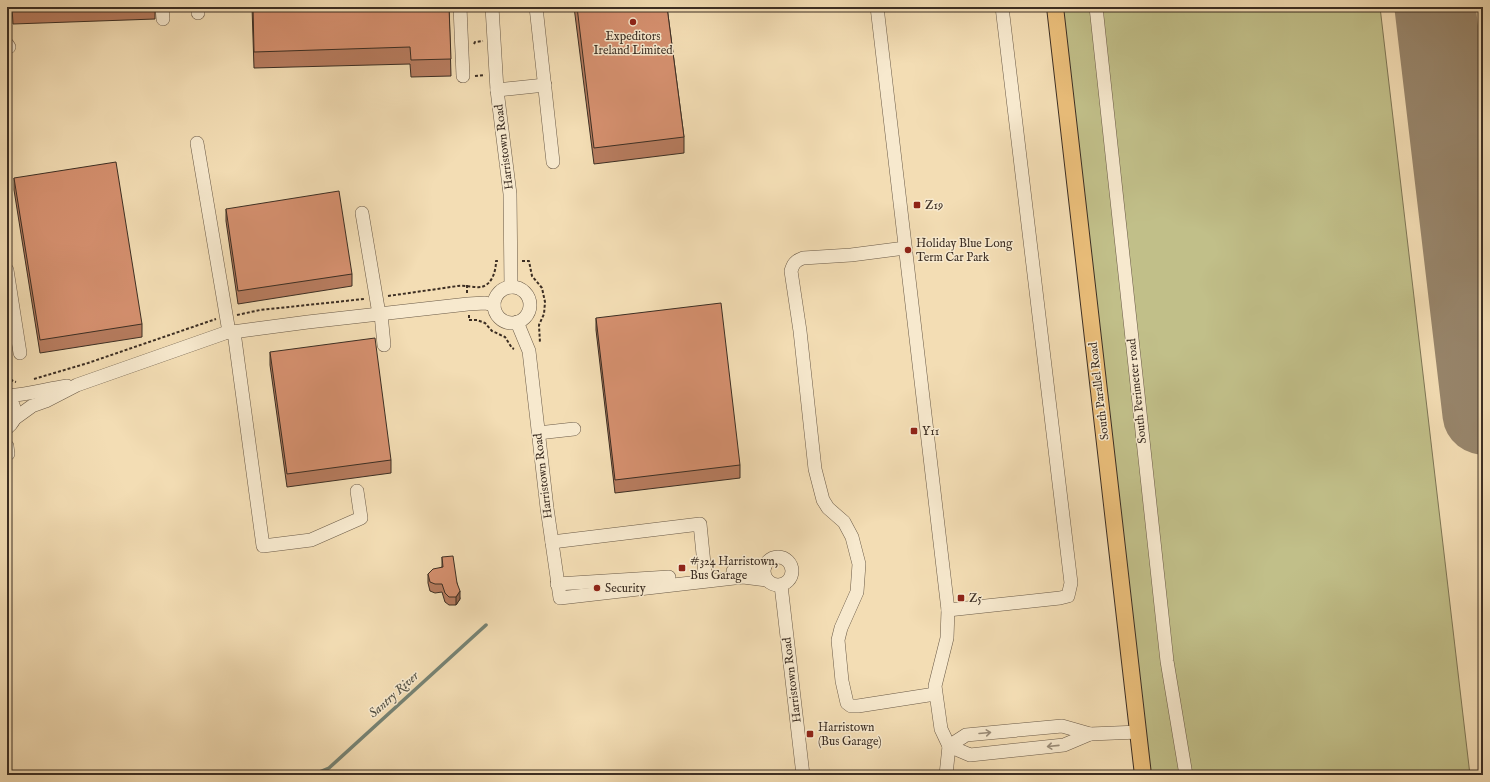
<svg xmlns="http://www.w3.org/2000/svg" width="1490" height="782" font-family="'IM FELL English',serif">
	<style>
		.green { fill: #c1bf89; stroke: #7e7656 }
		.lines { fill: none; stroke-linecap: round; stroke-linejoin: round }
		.stream { stroke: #768374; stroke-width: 3.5 }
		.taxiway { stroke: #98866c; stroke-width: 32 }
		.runway { stroke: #98866c; stroke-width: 81 }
		.minor-casing { stroke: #6a5a47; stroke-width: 14 }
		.major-casing { stroke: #3c2e23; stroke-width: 18 }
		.path { stroke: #3c2e23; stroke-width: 2; stroke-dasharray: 3 2; stroke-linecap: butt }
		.minor { stroke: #f7e9ce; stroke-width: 13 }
		.major { stroke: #eabe7a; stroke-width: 16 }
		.wall { fill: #b77c5f; stroke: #3c2e23 }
		.shaded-wall { fill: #95654e; stroke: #3c2e23 }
		.building { fill: #d5906f; stroke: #3c2e23 }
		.oneway { stroke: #9a8c78 }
		.poi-dot { fill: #8f2418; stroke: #f7e9ce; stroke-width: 1.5 }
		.labels { text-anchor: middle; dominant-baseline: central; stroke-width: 3; stroke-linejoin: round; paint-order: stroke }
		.poi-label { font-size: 12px; fill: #3c2e23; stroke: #f7e9ce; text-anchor: start }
		.street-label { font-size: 12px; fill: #3c2e23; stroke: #f7e9ce }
		.water-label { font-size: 13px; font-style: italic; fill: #545245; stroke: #f7e9ce }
	</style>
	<rect width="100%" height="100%" fill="#f3ddb4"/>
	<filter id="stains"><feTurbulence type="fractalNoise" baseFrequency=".005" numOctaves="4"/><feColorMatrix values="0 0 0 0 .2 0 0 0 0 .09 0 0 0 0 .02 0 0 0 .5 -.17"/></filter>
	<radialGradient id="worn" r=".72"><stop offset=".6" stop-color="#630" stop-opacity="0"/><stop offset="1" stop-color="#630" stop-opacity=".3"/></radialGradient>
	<!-- green -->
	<path class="green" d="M1062,7H1380L1470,775H1148Z"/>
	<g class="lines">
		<!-- stream -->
		<path class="stream" d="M312,775L329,768L486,625"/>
		<!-- taxiway -->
		<path class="taxiway" d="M1460,216C1460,195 1459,174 1462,154C1466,123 1475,93 1483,63"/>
		<!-- runway -->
		<path class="runway" d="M1435,7L1483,414"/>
		<!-- minor casing -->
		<g class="minor-casing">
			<g id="minor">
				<path d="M162,7L163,19"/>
				<path d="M198,7V13"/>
				<path d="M460,7L463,76"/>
				<path d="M492,7L497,90L510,194L511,287"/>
				<path d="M536,7L553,162"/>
				<path d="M877,7L948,610L947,638L935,686L941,729L949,746L946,775"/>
				<path d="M1096,7L1167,661L1186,775"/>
				<path d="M7,44L9,47"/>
				<path d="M497,90L545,85"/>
				<path d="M197,143L229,332"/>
				<path d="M362,213L379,314"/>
				<path d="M905,248L851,255L803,258C795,261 793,264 791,271L800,331L815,469L823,500L828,508L844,522L852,537L859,564L857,592L841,628L838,640L842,681L847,703L851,706H858L935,694"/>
				<path d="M7,270L20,353"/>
				<circle cx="512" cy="305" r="18"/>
				<path d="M381,314L384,345"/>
				<path d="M517,322L529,351L547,508L560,598L743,577L767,580"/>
				<path d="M234,332L263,546L311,540L361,518L357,491"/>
				<path d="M7,396C27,395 47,389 67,386"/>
				<path d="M7,397C17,406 18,420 7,428"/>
				<path d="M14,419L32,406L46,401L77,385L225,333L308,322L468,304L485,303L494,305"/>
				<path d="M538,433L574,429"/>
				<path d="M7,446L8,454H7"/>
				<path d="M552,542L700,524L705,574"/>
				<circle cx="778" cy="571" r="14"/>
				<path d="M733,571L765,566"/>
				<path d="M557,584L669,577"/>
				<path d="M781,585L803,775"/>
				<path d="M948,610L1060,598L1068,596L1071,583L1002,7"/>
				<path d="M949,746L970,755L1064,745L1090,734L1139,732"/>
				<path d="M949,746L966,735L1062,726L1090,734"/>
			</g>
		</g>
		<!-- major casing -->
		<g class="major-casing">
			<path id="major" d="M1055,7L1143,775"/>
		</g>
		<!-- path -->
		<g class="path">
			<path d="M474,44L475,42L483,41"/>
			<path d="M475,76L485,75"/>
			<path d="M522,261H529L532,276L542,288L545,302L544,314L539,325L540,343"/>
			<path d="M467,285V293"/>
			<path d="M388,296L458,286C465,285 476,288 481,287C492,285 496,271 496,261H499"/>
			<path d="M237,315L260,310L364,299"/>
			<path d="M469,315V320H477L485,323L492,331L505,337L512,348L514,349"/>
			<path d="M7,376L13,381L16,382"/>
			<path d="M34,379L88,363L216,319"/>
		</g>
		<!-- minor -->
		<use href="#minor" class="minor"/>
		<!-- major -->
		<use href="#major" class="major"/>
	</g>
	<!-- wall -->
	<g class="wall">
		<path d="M12,7H155V19L13,24Z"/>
		<path d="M252,7H449L451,76L411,77L410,64L254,68Z"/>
		<path d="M574,7H667L684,137V153L594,164Z"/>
		<path d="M14,178L142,324V337L40,353L14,190Z"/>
		<path d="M226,209L352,274V286L238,304L226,221Z"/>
		<path d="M596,318L740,465V478L615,493L596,330Z"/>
		<path d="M270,352L391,460V473L287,487L270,365Z"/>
		<path d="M442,557L457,583L460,599L456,605H449L445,602L442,592L435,593L430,591L428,583V574L442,567Z"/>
	</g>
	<!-- shaded-wall -->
	<path class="shaded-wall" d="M460,591V599L456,605V597Z"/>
	<!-- building -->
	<g class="building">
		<path d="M13,7H134L13,11Z"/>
		<path d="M253,7H449L451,59L411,60L410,47L254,52Z"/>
		<path d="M577,7H667L684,137L594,148Z"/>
		<path d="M116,162L142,324L40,340L14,178Z"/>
		<path d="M339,191L352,274L238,291L226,209Z"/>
		<path d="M721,303L740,465L615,480L596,318Z"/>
		<path d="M375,338L391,460L287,474L270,352Z"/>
		<path d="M453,556L457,583L460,591L456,597H449L445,593L442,584H435L430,582L428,574L433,569L443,567L442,557Z"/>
	</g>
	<!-- one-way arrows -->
	<defs><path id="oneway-shaft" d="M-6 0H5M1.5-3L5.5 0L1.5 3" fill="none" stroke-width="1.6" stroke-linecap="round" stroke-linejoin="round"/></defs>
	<g class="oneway">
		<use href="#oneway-shaft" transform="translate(985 733) rotate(-5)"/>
		<use href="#oneway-shaft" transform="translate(1053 746) rotate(174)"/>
	</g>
	<!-- markers -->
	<g class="poi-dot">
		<circle cx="633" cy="22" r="4"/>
		<rect x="913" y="201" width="8" height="8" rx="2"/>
		<circle cx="908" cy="250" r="4"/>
		<rect x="910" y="427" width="8" height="8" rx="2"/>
		<rect x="678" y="564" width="8" height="8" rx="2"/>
		<circle cx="597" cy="588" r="4"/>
		<rect x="957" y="594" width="8" height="8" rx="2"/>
		<rect x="806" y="730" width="8" height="8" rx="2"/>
	</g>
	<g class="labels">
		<!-- poi labels -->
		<g class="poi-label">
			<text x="633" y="36" text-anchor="middle">Expeditors<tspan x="633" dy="14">Ireland Limited</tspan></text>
			<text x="925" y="205">Z19</text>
			<text x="916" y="243">Holiday Blue Long<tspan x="916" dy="14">Term Car Park</tspan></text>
			<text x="922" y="431">Y11</text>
			<text x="690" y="561">#324 Harristown,<tspan x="690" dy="14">Bus Garage</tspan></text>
			<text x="605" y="588">Security</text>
			<text x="969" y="598">Z5</text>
			<text x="818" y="727">Harristown<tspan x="818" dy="14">(Bus Garage)</tspan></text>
		</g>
		<!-- street labels -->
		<g class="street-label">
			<text transform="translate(504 147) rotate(-97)">Harristown Road</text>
			<text transform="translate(1099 391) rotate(-97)">South Parallel Road</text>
			<text transform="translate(1137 391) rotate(-96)">South Perimeter road</text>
			<text transform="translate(543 476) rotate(-97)">Harristown Road</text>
			<text transform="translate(792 680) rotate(-97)">Harristown Road</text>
		</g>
		<!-- water labels -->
		<g class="water-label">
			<text transform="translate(394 695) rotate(-42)">Santry River</text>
		</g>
	</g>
	<!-- margin -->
	<rect width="1490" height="782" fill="none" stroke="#f3ddb4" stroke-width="24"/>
	<rect x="8" y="8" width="1474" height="766" fill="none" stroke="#3c2e23" stroke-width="2"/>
	<rect x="12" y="12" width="1466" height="758" fill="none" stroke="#3c2e23"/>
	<rect width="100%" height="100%" filter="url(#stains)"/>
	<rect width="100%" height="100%" fill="url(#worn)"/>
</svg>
